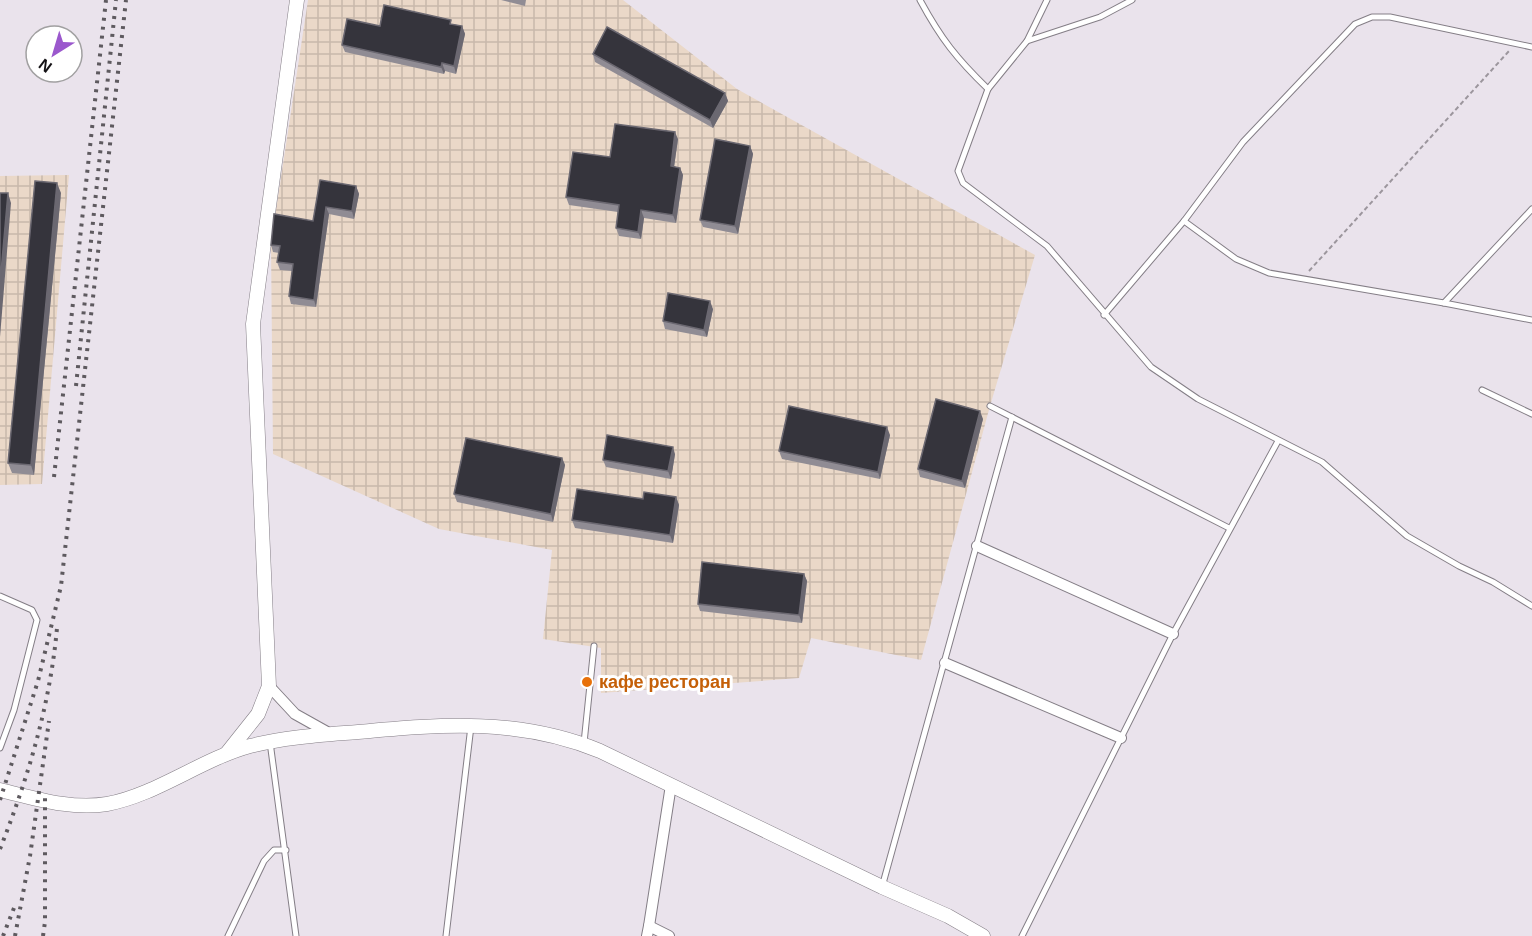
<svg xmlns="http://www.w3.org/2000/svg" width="1532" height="936" font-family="Helvetica,sans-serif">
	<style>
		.industrial { fill: url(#industrial-grid) }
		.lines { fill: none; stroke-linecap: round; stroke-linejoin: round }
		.lane-casing { stroke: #847e86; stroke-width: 7 }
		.street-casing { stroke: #847e86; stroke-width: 12 }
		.secondary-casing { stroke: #847e86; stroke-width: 15 }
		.path { stroke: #9c969d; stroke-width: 2; stroke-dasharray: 4.5 3; stroke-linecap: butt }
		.lane { stroke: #fff; stroke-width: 5 }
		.street { stroke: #fff; stroke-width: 10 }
		.secondary { stroke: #fff; stroke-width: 14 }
		.rail { stroke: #5e5a5f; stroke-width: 4; stroke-dasharray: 3 6; stroke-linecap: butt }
		.wall { fill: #908c94 }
		.shaded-wall { fill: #6b6871 }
		.building { fill: #35343c; stroke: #6b6871; stroke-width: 1.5 }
		.food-dot { fill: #e8710a; stroke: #fff; stroke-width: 2 }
		.labels { text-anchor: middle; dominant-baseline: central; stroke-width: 6; stroke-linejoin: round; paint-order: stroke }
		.food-label { font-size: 18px; font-weight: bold; fill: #c56008; stroke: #fff; text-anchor: start }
	</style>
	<defs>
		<pattern id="industrial-grid" width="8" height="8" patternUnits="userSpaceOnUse" patternTransform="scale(1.5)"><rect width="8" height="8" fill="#ead8c8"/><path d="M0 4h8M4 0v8" fill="none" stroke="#c8b8ab"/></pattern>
	</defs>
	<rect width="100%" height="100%" fill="#eae3ec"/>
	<!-- industrial -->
	<g class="industrial">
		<path d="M308,0H623L737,89L1035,255L990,406L921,660L811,638L799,678L601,693V648L543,639L552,550L439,529L273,454L271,243Z"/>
		<path d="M69,175L42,484L0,485V176Z"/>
	</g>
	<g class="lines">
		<!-- lane casing -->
		<g class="lane-casing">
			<g id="lane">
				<path d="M920,0C941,39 957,59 988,89L958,171L963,183L1047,246L1151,367L1198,399L1322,462L1407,536L1459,566L1493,582L1532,606"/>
				<path d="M1027,41L1047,0"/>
				<path d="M988,89L1027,41L1100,17L1132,0"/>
				<path d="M1184,221L1236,259L1269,273L1444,303L1532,209"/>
				<path d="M1444,303L1532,320"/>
				<path d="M1104,315L1184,221L1243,142L1355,24L1372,17H1390L1532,47"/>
				<path d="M1482,390L1532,414"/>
				<path d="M990,406L1229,528"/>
				<path d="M0,596L32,610L37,620L14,710L0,748"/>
				<path d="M270,742L296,936"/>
				<path d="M584,743L594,646"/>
				<path d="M882,887L1012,417"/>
				<path d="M228,936L264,861L274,850H286"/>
				<path d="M446,936L471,726"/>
				<path d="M1022,936L1173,634L1278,441"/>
			</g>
		</g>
		<!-- street casing -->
		<g class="street-casing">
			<g id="street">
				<path d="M977,546L1173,634"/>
				<path d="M945,663L1121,738"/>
				<path d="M269,686L295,714L329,733"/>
				<path d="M649,926L671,785"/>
				<path d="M647,936L649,926L669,936"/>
			</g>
		</g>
		<!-- secondary casing -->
		<g class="secondary-casing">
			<g id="secondary">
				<path d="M227,753L258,714L269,686L253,324L297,0"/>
				<path d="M0,790C34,798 71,810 107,804C156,795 202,759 250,746C286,737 322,735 358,732C442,724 520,718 600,751L882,887L948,916L983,936"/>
			</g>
		</g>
		<!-- path -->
		<path class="path" d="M1309,271L1509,51"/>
		<!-- lane -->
		<use href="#lane" class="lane"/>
		<!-- street -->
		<use href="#street" class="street"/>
		<!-- secondary -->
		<use href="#secondary" class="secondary"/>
		<!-- rail -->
		<g class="rail">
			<path d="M76,386L116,0"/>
			<path d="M54,477L106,0"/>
			<path d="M0,800L38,681L61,586L126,0"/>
			<path d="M0,849C28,778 50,705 57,628"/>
			<path d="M3,936L14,908"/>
			<path d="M15,936L30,856L49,721"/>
			<path d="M43,936L45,922V797"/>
		</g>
	</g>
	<!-- wall -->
	<g class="wall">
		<path d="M501,0H526L525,6Z"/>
		<path d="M453,24L462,26L465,34L456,74L445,71L444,74L345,52L342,45L380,26Z"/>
		<path d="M593,54L725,93L728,101L713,128L595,62Z"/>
		<path d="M678,139L674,167L680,168L683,175L676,223L644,218L641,239L619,236L616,228L618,212L569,205L566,197L610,157Z"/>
		<path d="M750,146L753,154L738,234L703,227L700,220Z"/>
		<path d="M320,180L356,186L359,194L354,219L329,214L316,307L291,304L289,296L292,271L280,270L277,262L279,253L273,252L271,245L313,221Z"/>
		<path d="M61,193L34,475L12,473L8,463Z"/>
		<path d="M713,309L707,337L665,329L663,321Z"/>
		<path d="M983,419L965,488L920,477L918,469Z"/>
		<path d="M890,435L880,479L782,459L779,451Z"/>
		<path d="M675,454L671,479L606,467L603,460Z"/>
		<path d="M562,458L565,465L553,522L457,502L454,494Z"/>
		<path d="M676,497L679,505L673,543L575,528L572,520Z"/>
		<path d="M804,574L807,581L802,623L700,611L698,604Z"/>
	</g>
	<!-- shaded-wall -->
	<g class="shaded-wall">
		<path d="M462,26L465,34L456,74L454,66Z"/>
		<path d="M442,63L445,71L444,74L441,67Z"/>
		<path d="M725,93L728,101L713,128L710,120Z"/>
		<path d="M675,132L678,139L673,174L671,166Z"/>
		<path d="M750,146L753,154L738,234L735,226Z"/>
		<path d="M680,168L683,175L676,223L673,215Z"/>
		<path d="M57,183L61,193L34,475L31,465Z"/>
		<path d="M356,186L359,194L354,219L352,211Z"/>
		<path d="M8,193L11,203L0,337V284Z"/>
		<path d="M326,207L329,214L316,307L314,300Z"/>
		<path d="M641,210L644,218L641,239L638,232Z"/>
		<path d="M710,301L713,309L707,337L704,330Z"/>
		<path d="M980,411L983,419L965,488L962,481Z"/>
		<path d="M887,427L890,435L880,479L878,472Z"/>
		<path d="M673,447L675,454L671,479L668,471Z"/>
		<path d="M562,458L565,465L553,522L551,514Z"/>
		<path d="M676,497L679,505L673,543L670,535Z"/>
		<path d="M804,574L807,581L802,623L799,615Z"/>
	</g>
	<!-- building -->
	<g class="building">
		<path d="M384,5L451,20L450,24L462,26L454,66L442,63L441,67L342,45L347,19L380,26Z"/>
		<path d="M607,27L725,93L710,120L593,54Z"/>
		<path d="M615,124L675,132L671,166L680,168L673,215L641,210L638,232L616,228L619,205L566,197L573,152L610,157Z"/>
		<path d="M715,139L750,146L735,226L700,220Z"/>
		<path d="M320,180L356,186L352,211L326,207L314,300L289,296L293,264L277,262L280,246L271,245L274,214L313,221Z"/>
		<path d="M35,181L57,183L31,465L8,463Z"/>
		<path d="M0,193H8L0,284Z"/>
		<path d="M668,293L710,301L704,330L663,321Z"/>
		<path d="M936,399L980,411L962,481L918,469Z"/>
		<path d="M789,406L887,427L878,472L779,451Z"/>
		<path d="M607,435L673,447L668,471L603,460Z"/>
		<path d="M466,438L562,458L551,514L454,494Z"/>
		<path d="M577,489L643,499L644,492L676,497L670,535L572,520Z"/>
		<path d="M702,562L804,574L799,615L698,604Z"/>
	</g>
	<!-- markers -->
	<circle class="food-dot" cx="587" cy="682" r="6"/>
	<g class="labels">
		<!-- food labels -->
		<g class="food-label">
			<text x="599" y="682">кафе ресторан</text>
		</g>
	</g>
	<!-- north arrow -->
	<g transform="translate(54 54) rotate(217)"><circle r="28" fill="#ffffff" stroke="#a1a0a1" stroke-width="1.5"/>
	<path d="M0-4.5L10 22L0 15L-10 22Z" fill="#9b58cd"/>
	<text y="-9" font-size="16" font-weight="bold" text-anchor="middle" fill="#141215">N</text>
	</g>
</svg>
